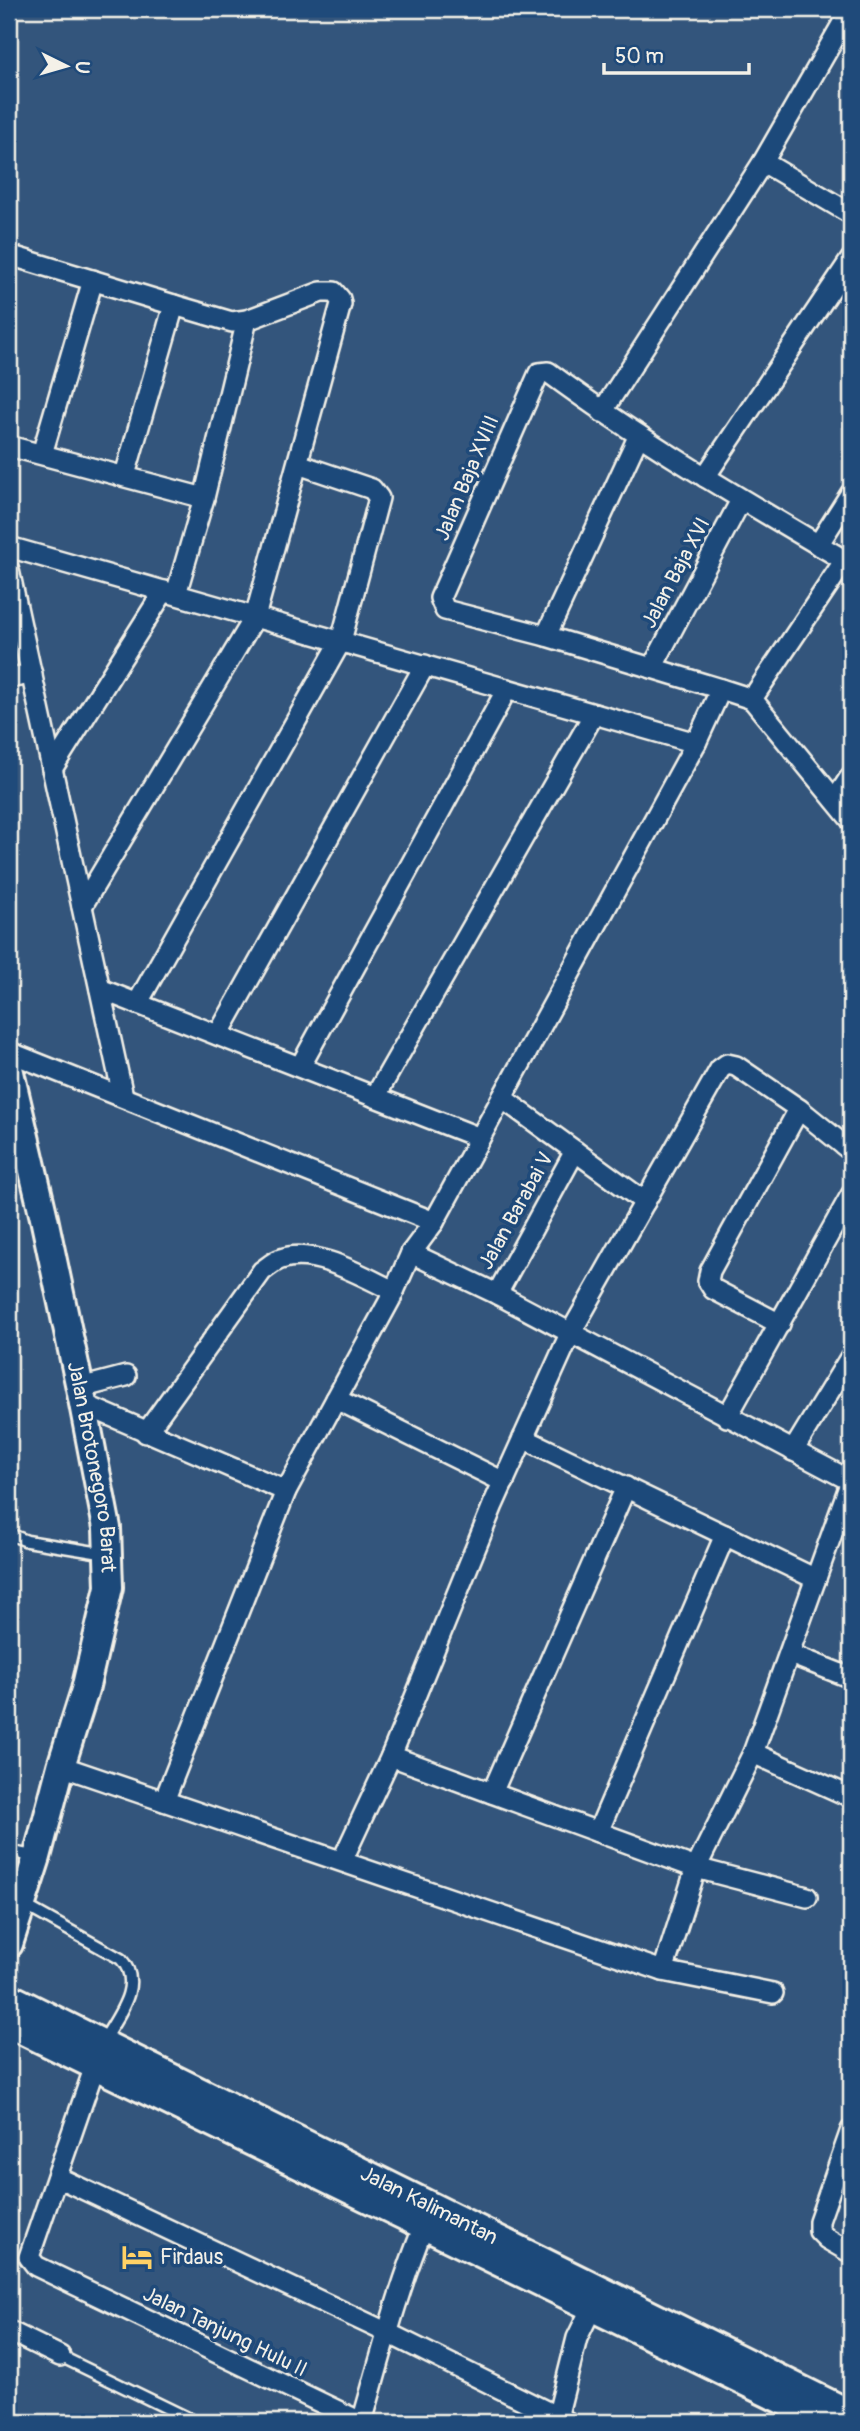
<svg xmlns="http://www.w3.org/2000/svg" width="860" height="2431" font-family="Pangolin,sans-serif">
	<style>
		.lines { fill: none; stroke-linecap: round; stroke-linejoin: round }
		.lane-casing { stroke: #f4f1e8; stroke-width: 15 }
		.street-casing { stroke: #f4f1e8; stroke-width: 24 }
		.secondary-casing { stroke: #f4f1e8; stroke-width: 32 }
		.lane { stroke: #1f4a7a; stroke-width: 10 }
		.street { stroke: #1f4a7a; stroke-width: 19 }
		.secondary { stroke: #1f4a7a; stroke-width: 26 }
		.labels { text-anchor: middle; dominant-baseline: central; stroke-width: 7; stroke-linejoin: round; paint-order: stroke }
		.street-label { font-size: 21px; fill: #f4f1e8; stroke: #1f4a7a }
		.poi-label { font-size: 21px; fill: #f4f1e8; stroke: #1f4a7a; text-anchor: start }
	</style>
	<rect width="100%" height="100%" fill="#33557c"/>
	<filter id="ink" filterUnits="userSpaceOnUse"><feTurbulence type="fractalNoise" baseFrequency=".0143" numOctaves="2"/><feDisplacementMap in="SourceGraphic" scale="14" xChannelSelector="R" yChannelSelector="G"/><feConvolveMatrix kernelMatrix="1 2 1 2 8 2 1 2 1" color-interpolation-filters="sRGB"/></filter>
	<g filter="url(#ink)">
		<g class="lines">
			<!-- lane casing -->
			<g class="lane-casing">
				<g id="lane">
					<path d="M9,1534L27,1541L107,1554"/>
					<path d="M9,1851L36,1857"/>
					<path d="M24,1905L121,1959C145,1985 116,2018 102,2043"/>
					<path d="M60,2356L196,2422"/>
				</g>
			</g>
			<!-- street casing -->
			<g class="street-casing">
				<g id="street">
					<path d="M763,162L851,214"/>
					<path d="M9,255L174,305L125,475"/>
					<path d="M602,412L763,162L851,9"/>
					<path d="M9,446L204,498"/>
					<path d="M42,454L93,280"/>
					<path d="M705,477L851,259"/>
					<path d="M818,545L851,493"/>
					<path d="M9,547L696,743"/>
					<path d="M9,570L123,1096"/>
					<path d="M176,594L204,498L247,320"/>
					<path d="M546,636L639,435"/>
					<path d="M652,668L741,500"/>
					<path d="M9,678L32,674"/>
					<path d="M721,689L546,636L445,610L440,598L539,373L548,372C645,444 748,503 851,564"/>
					<path d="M752,699L851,820"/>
					<path d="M52,769L164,591"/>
					<path d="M835,800L851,776"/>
					<path d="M82,906L255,617L341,304L340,299L334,292H321L247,320L232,322L174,305"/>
					<path d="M100,989L480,1138"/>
					<path d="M137,1004L341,641L379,498L372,489L298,464"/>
					<path d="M218,1035L425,665"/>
					<path d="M9,1052L434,1222"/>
					<path d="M300,1067L507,689"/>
					<path d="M375,1097L594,714"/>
					<path d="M502,1098L645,1202"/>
					<path d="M411,1253L497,1294L851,1481L753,1753L696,1868L663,1971"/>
					<path d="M497,1294L575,1151"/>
					<path d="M780,1324L713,1289L708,1281L710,1271L799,1109"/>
					<path d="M80,1388L126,1376"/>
					<path d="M336,1399L504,1482"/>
					<path d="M83,1404L286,1491"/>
					<path d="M727,1417L851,1195"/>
					<path d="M146,1433L262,1271C268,1267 274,1261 281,1259C315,1247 364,1277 394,1291"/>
					<path d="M523,1438L816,1579"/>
					<path d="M793,1451L851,1356"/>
					<path d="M790,1654L851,1678"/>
					<path d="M753,1753L851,1797"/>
					<path d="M391,1756L696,1868L807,1897"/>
					<path d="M61,1766L663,1971L773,1993"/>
					<path d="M492,1793L626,1487"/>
					<path d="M164,1801L286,1491L391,1298L411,1253L434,1222L696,743L721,689L752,699L845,560"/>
					<path d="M598,1832L725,1535"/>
					<path d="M342,1861L391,1756L493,1505L570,1334L720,1069L727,1064L736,1066L799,1109L851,1151"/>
					<path d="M95,2066L29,2257L36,2266L361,2422"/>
					<path d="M851,2130L819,2221V2231L827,2239L851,2253"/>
					<path d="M57,2177L388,2333L568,2422"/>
					<path d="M9,2331L60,2356"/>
					<path d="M362,2422C381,2356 398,2289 424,2226"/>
					<path d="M556,2422L577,2338L597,2297"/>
				</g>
			</g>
			<!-- secondary casing -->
			<g class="secondary-casing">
				<g id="secondary">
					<path id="s1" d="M9,1068L44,1218L80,1388L107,1528L109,1587L85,1690L61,1766L37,1857L9,1944"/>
					<path id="s2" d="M9,1997L851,2414"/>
					<path d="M9,2024L817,2417"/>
				</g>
			</g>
			<!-- lane -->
			<use href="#lane" class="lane"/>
			<!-- street -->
			<use href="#street" class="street"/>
			<!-- secondary -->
			<use href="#secondary" class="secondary"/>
		</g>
	</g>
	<!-- icons -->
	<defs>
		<g id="hotel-bare" transform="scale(2.415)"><path d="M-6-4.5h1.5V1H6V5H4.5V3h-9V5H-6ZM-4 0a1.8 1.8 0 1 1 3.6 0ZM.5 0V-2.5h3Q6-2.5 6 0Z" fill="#ffd166" stroke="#1f4a7a" stroke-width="2.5" paint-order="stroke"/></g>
	</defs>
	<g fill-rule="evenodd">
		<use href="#hotel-bare" x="137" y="2257"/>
	</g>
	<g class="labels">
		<!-- street labels -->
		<g class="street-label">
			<text transform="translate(467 478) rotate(-67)">Jalan Baja XVIII</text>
			<text transform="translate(676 573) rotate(-62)">Jalan Baja XVI</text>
			<text transform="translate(516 1211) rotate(-61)">Jalan Barabai V</text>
			<text stroke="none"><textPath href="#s1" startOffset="408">Jalan Brotonegoro Barat</textPath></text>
			<text stroke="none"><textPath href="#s2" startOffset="469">Jalan Kalimantan</textPath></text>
			<text transform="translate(225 2332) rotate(26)">Jalan Tanjung Hulu II</text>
		</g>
		<!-- poi labels -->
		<g class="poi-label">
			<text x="160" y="2257">Firdaus</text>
		</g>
	</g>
	<!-- margin -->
	<rect width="860" height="2431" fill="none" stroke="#1f4a7a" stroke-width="35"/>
	<rect x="18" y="18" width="825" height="2396" fill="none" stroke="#f4f1e8" stroke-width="2.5" filter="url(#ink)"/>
	<!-- north arrow -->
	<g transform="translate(66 66) rotate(95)" stroke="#1f4a7a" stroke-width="5" paint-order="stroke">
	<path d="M0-5L12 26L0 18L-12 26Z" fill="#f4f1e8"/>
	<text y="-10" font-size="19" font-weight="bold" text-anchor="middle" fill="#f4f1e8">U</text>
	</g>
	<!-- scale -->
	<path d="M604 63v10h145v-10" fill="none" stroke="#f4f1e8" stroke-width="3.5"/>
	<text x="615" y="63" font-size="21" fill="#f4f1e8" stroke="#1f4a7a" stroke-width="5" paint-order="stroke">50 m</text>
</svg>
